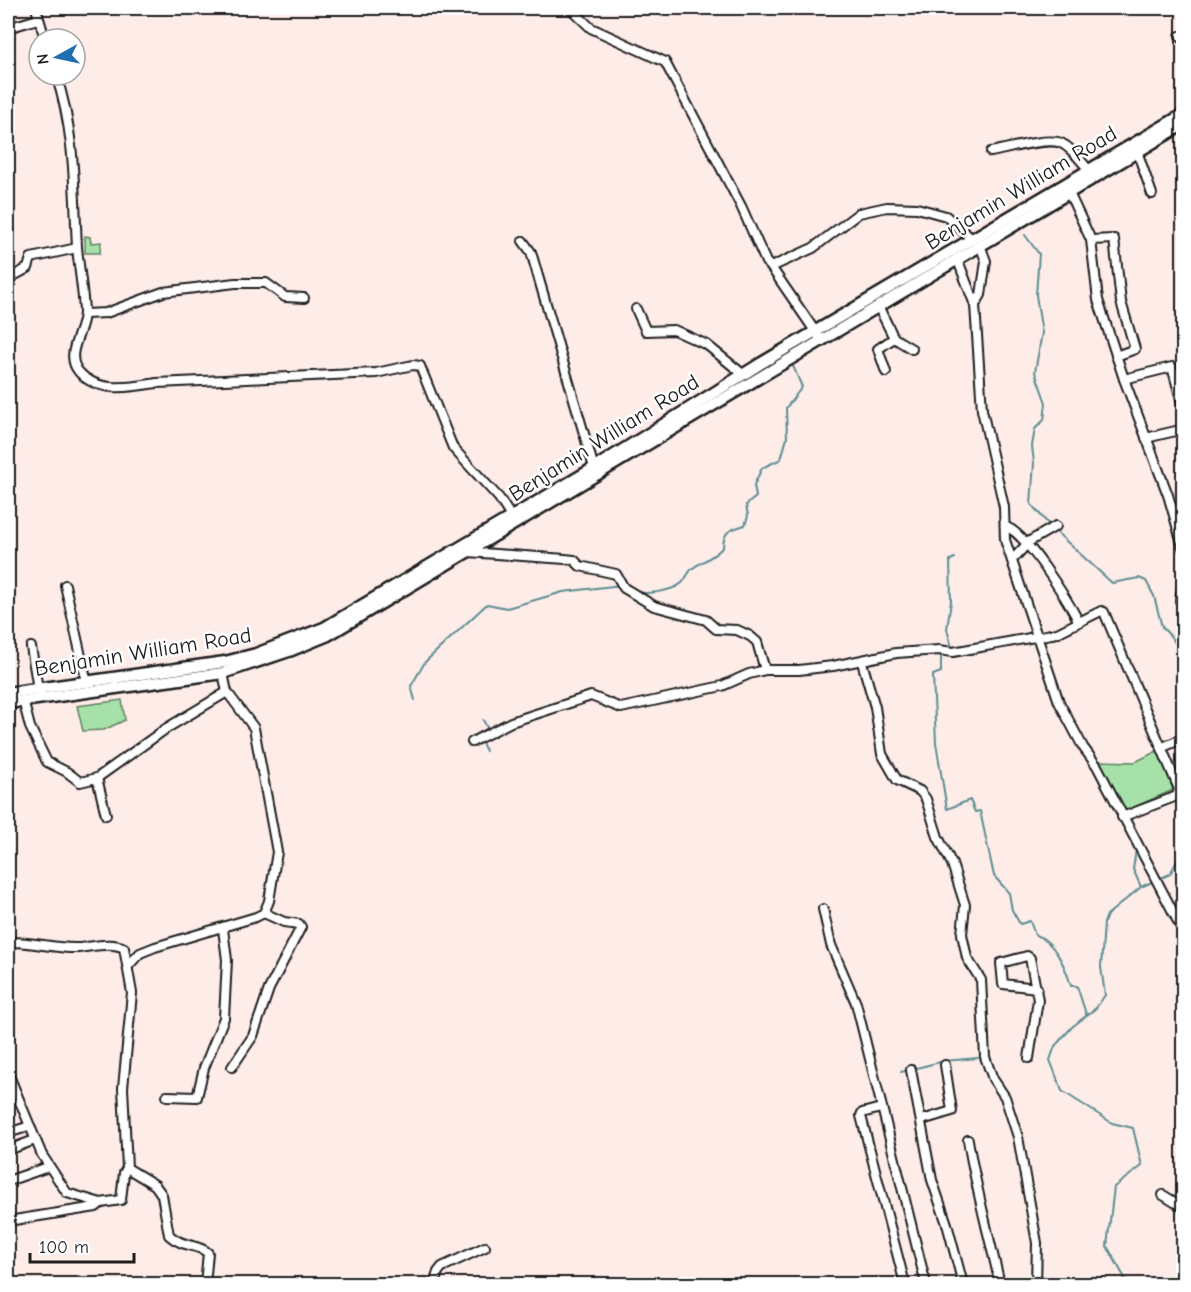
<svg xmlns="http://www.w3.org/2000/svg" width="1191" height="1292" font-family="'Comic Neue',sans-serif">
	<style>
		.green { fill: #a5e1a8; stroke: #607e62; stroke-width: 1.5 }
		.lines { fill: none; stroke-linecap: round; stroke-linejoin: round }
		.stream { stroke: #5c8d90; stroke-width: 2 }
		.street-casing { stroke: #1c1c1c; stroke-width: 12 }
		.secondary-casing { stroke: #1c1c1c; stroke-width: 15 }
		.street { stroke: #fff; stroke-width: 8 }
		.secondary { stroke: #fff; stroke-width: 10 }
		.labels { text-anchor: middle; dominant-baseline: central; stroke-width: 5; stroke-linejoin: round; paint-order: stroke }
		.street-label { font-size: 22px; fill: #1c1c1c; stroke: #fff }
	</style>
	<rect width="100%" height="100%" fill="#feece9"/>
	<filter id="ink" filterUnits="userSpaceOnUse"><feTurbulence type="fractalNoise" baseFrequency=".0167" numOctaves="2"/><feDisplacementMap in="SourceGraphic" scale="12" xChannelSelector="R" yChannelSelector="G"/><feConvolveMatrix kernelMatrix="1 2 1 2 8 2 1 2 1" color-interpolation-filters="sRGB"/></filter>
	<g filter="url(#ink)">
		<!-- green -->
		<g class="green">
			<path d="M85,236L90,237L91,243L101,242L100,253H85Z"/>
			<path d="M122,700L125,720L104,730L83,731L77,706Z"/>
			<path d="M1159,750L1173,790L1123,812L1098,761L1135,762Z"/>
		</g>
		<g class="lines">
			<!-- stream -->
			<g class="stream">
				<path d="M1025,235L1039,254L1036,295L1042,333L1035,372L1046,403L1044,420L1035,429L1032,446L1034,463L1031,504L1050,526"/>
				<path d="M1054,530L1112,583L1139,578L1146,581L1154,596L1162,627L1173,639L1184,661"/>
				<path d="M637,592C647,595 673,591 682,583C686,579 688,572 693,568C703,561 714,557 723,547C723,531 731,529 745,525L748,516L746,505L756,497L754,485L762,468L781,459L787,438L786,408L802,387L793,366"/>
				<path d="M952,648L947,629L951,601L950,560L955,558"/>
				<path d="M941,653V672L933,675L936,743L947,809L970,800L975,812L980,811L994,876L1009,893L1012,910L1020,924L1030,921L1035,935C1054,940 1066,968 1071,986H1077L1086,1014"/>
				<path d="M415,700L411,686L425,662L487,604L507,608L563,592L621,585"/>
				<path d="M483,720L489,731"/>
				<path d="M481,741L486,751"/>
				<path d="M1134,844L1136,850L1133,869L1141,887"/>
				<path d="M901,1072L944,1061L978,1058"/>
				<path d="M1134,1284L1127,1282L1107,1246L1114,1187L1142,1166L1133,1128L1112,1123L1062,1091L1050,1060L1055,1046L1072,1027L1096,1008L1105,995L1101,967L1104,923L1107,915L1141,887L1170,874L1184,848"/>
			</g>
			<!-- street casing -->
			<g class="street-casing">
				<g id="street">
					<path d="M36,8L45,39"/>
					<path d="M570,8L591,28L665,62L741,206L766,262L771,267L813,248L859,213L887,207L917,208L946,216L973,240"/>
					<path d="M8,28L38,19"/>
					<path d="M1180,36L1184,40"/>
					<path d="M56,75C75,131 74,189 77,247C79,269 83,290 84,311C85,332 63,353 79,372C98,394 132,387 157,383L376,373L413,365L420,366L453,448L499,498L513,520"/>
					<path d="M1137,151L1152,194"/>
					<path d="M991,152C1007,149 1047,137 1061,143C1072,148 1080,160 1088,169"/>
					<path d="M1069,193L1091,240L1098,300L1124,379L1172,367L1184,410"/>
					<path d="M1091,240L1114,239L1121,302L1135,349L1116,356"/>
					<path d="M523,241L531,252L594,468"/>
					<path d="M957,258L975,305L982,410L1004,507L1005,540L1059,702L1083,747L1097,766L1184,933"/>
					<path d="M771,267L821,340"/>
					<path d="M8,279L28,268L31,258L77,248"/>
					<path d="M975,305L981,295L986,261L980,245"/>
					<path d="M878,306L894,338L912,349"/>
					<path d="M636,309L646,331L674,330L707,345L744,375"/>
					<path d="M85,314L106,313L163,292L235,283H266L285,297L304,298"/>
					<path d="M886,372L878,349L894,338"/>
					<path d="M1124,379L1168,495L1184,550"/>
					<path d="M1146,438L1184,429"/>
					<path d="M1005,527C1024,529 1069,603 1079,622"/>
					<path d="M468,552L565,559L574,560L580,566L616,574L624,588L654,606L706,620L716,629L737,630L750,636L757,642L765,670"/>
					<path d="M1012,560L1030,541L1056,526"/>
					<path d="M65,585L87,683"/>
					<path d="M1180,601L1184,574"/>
					<path d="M31,647L38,689"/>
					<path d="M862,662L875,707L882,754L897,780L920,791L926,799L938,837L952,864L965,905L962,934L967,958L981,980L985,1057L993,1079L1005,1097L1018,1137L1037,1243L1036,1284"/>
					<path d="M23,700L30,727L47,762L67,772L80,782L97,778L167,728L227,692"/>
					<path d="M472,742L511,722L591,696L621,708L722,686L749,674L765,670H799L833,666L896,653L939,650L953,652L1057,633L1101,611L1104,612L1179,789L1177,796L1122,817"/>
					<path d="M1163,747L1184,738"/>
					<path d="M97,778L106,815"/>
					<path d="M823,909L831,945L856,1003L926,1284"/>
					<path d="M8,942C32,941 54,949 78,948C91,947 112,941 124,948L132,993L123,1088L127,1168L155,1185L162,1195L169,1235C183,1248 199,1244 208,1253L205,1284"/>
					<path d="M129,965L140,953L155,947L256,917L264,913L269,901L277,852L254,728L227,692L223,673"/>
					<path d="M1029,1058L1038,1000L1030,958L1027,956L1001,963L1003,984L1037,988"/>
					<path d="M232,1067L253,1036L269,989L301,927L299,924L284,922L264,913"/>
					<path d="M911,1070L932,1180L947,1224L963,1284"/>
					<path d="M8,1073L42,1155L67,1193L101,1203L121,1200L124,1173L127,1168"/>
					<path d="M167,1096L197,1097L204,1068L224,1018L227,960L223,929"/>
					<path d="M881,1108L862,1113L861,1116L905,1284"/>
					<path d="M922,1120L952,1111L945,1065"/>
					<path d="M8,1133L30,1126"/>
					<path d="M968,1140C976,1189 989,1236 1000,1284"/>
					<path d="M8,1150L35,1140"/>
					<path d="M8,1181L48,1167"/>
					<path d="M1163,1195L1184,1208"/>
					<path d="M8,1221L96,1207L101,1203"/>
					<path d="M434,1284L438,1272L442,1267L485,1247"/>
				</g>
			</g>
			<!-- secondary casing -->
			<g class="secondary-casing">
				<g id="secondary">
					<path d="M8,693L225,662L256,654L324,628L594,468L760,364L1184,114"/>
					<path d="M8,703L223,673L289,651L328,635L1184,124"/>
				</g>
			</g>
			<!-- street -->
			<use href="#street" class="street"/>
			<!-- secondary -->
			<use href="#secondary" class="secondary"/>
		</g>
	</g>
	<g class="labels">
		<!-- street labels -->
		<g class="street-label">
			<text transform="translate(1021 188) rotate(-31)">Benjamin William Road</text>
			<text transform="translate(604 438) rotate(-32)">Benjamin William Road</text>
			<text transform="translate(143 652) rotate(-9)">Benjamin William Road</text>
		</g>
	</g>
	<!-- margin -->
	<rect width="1191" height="1292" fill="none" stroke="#fff" stroke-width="30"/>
	<rect x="15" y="15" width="1161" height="1262" fill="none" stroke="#1c1c1c" stroke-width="2" filter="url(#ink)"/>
	<!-- north arrow -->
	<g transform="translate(57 57) rotate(262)"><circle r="28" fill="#ffffff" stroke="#a4a4a4" stroke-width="1.5"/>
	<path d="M0-4.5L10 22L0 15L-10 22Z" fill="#1f6fb2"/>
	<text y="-9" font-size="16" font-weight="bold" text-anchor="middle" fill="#1c1c1c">N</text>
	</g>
	<!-- scale -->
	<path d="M30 1253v9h104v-9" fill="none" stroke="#1c1c1c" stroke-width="3"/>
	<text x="39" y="1253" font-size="18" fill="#1c1c1c" stroke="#ffffff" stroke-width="4.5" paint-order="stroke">100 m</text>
</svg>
